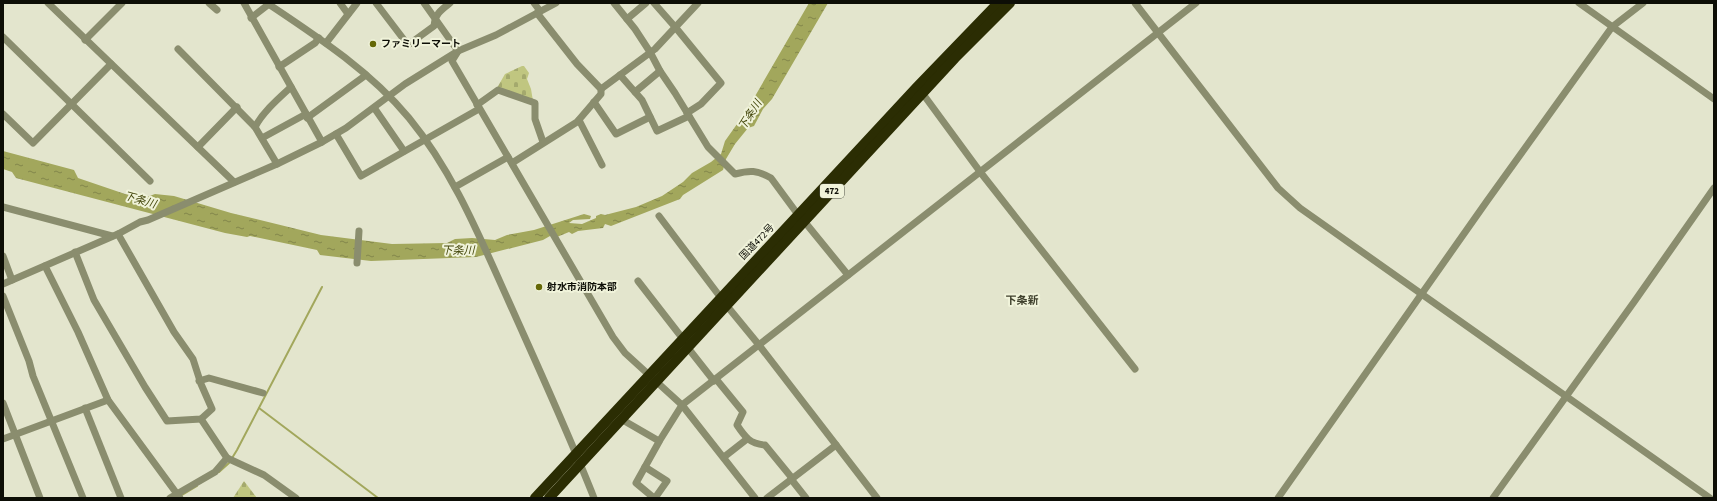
<svg xmlns="http://www.w3.org/2000/svg" width="1717" height="501" font-family="'Source Sans 3','Noto Sans JP',sans-serif">
	<style>
		.cemetery { fill: url(#cemetery-stones) }
		.water { fill: url(#water-ripples) }
		.lines { fill: none; stroke-linecap: round; stroke-linejoin: round }
		.stream { stroke: #a2a75c; stroke-width: 2 }
		.minor { stroke: #8a8d6e; stroke-width: 7 }
		.highway { stroke: #2b2d03; stroke-width: 10 }
		.poi-dot { fill: #656807; stroke: #f0f3da; stroke-width: 1.5 }
		.labels { text-anchor: middle; dominant-baseline: central; stroke-width: 4; stroke-linejoin: round; paint-order: stroke }
		.shield { fill: #f0f3da; stroke: #515346; stroke-width: 1 }
		.shield-label { font-size: 9px; font-weight: bold; fill: #0d0e06 }
		.poi-label { font-size: 10px; font-weight: bold; fill: #0d0e06; stroke: #f0f3da; text-anchor: start }
		.street-label { font-size: 10px; fill: #0d0e06; stroke: #f0f3da }
		.water-label { font-size: 11px; font-style: italic; fill: #45480d; stroke: #f0f3da }
		.neighbourhood-label { font-size: 11px; font-weight: bold; fill: #3e3f2b; stroke: #f0f3da }
	</style>
	<defs>
		<pattern id="cemetery-stones" width="16" height="16" patternUnits="userSpaceOnUse"><rect width="16" height="16" fill="#c0c680"/><path d="M2 7V4a2 2 0 0 1 4 0v3zM10 15v-3a2 2 0 0 1 4 0v3z" fill="#a4a96d"/></pattern>
		<pattern id="water-ripples" width="26" height="14" patternUnits="userSpaceOnUse"><rect width="26" height="14" fill="#a2a75c"/><path d="M2 4q2-2 4 0t4 0M15 11q2-2 4 0t4 0" fill="none" stroke="#82864a"/></pattern>
	</defs>
	<rect width="100%" height="100%" fill="#e3e5cd"/>
	<!-- cemetery -->
	<g class="cemetery">
		<path d="M522,66H524L529,73L527,79L531,89L533,101L497,88L505,74Z"/>
		<path d="M244,481L257,498H233Z"/>
	</g>
	<!-- water -->
	<path class="water" d="M809,3H828L772,99L763,109L754,126L748,128L735,144L726,159L723,170L683,195L680,199L611,226L605,224L603,228L578,231L572,234L569,232L557,237L550,236L543,240L476,257L371,261L320,255L317,250L250,236L247,237L225,233L16,178L12,172L3,169V151L74,170L78,178L125,194L144,198L155,194L174,196L231,213L321,235L392,244L447,243L455,239L472,238L495,240L507,235L534,230L584,214L591,216L590,219L573,220L569,223L582,224L596,218V216L601,214L605,215L636,207L662,196L683,182L692,173L711,162L721,154L725,141L747,110Z"/>
	<g class="lines">
		<!-- stream -->
		<g class="stream">
			<path d="M259,408L378,498"/>
			<path d="M219,472L229,463L237,450L322,287"/>
			<path d="M182,495L197,486"/>
		</g>
		<!-- minor -->
		<g class="minor">
			<path d="M48,3L234,182"/>
			<path d="M209,3L217,10"/>
			<path d="M244,3L322,142"/>
			<path d="M267,3C318,37 370,71 409,118C454,173 480,238 509,302C538,367 568,432 594,498"/>
			<path d="M340,3L348,14"/>
			<path d="M376,3L408,45L434,26C435,14 441,10 450,3"/>
			<path d="M424,3L458,51"/>
			<path d="M534,3L540,11"/>
			<path d="M614,3L635,29L650,52L660,71L675,93L708,147L735,174C750,170 757,170 771,178L799,216"/>
			<path d="M654,3L676,28L721,83L701,104L687,113"/>
			<path d="M1135,3L1278,188L1300,208L1710,498"/>
			<path d="M1579,3L1714,99"/>
			<path d="M251,18L269,4"/>
			<path d="M627,19L646,3"/>
			<path d="M3,37L150,181"/>
			<path d="M85,40L122,3"/>
			<path d="M326,43L357,3"/>
			<path d="M178,49L255,127L277,164"/>
			<path d="M457,53L452,61L613,337L625,353L682,405L755,498"/>
			<path d="M279,67L315,43L319,38"/>
			<path d="M620,75L642,100L657,131L689,116"/>
			<path d="M601,89L655,49L698,3"/>
			<path d="M635,92L660,71"/>
			<path d="M923,94L981,173L1135,369"/>
			<path d="M594,102L616,134L650,117"/>
			<path d="M477,105L498,90L535,103V119L543,142"/>
			<path d="M375,109L404,151"/>
			<path d="M3,114L33,143L111,64"/>
			<path d="M307,118L366,75"/>
			<path d="M579,120L602,165"/>
			<path d="M255,127C263,112 278,99 291,87"/>
			<path d="M336,134L361,176L479,109"/>
			<path d="M262,138L306,114"/>
			<path d="M198,147L237,107"/>
			<path d="M512,163L577,122L601,94V89L577,64L537,13"/>
			<path d="M455,187L508,157"/>
			<path d="M3,207L112,236"/>
			<path d="M659,216L721,298"/>
			<path d="M804,221L848,275"/>
			<path d="M75,252L94,300L145,387L167,421L201,419L212,409L201,384L193,359L174,332L118,234"/>
			<path d="M3,256L12,280"/>
			<path d="M357,263L359,231"/>
			<path d="M45,266L78,332L108,400L180,498"/>
			<path d="M638,281L683,339"/>
			<path d="M3,284L118,234L140,222L148,220L277,164L322,142L346,128L405,84L458,51L496,35L556,3"/>
			<path d="M3,296L29,361L33,376L83,498"/>
			<path d="M727,306L759,345L877,498"/>
			<path d="M688,348L714,381"/>
			<path d="M716,379L743,412L737,425C745,437 750,444 765,445L792,478"/>
			<path d="M199,381L209,378L263,393"/>
			<path d="M3,403L40,498"/>
			<path d="M85,408L121,498"/>
			<path d="M201,419L227,458L264,475L296,498"/>
			<path d="M621,419L659,441"/>
			<path d="M3,439L108,400"/>
			<path d="M724,457L747,439"/>
			<path d="M645,467L667,481L655,498"/>
			<path d="M791,479L806,498"/>
			<path d="M170,498L215,472L227,458"/>
			<path d="M654,498L636,483L660,440L682,405L1196,3"/>
			<path d="M767,498L836,445"/>
			<path d="M1278,498L1487,201L1612,27L1643,3"/>
			<path d="M1493,498L1634,302L1714,188"/>
		</g>
		<!-- highway -->
		<g class="highway">
			<path d="M535,498L917,87L998,3"/>
			<path d="M549,498L955,58L1010,3"/>
		</g>
	</g>
	<!-- markers -->
	<g class="poi-dot">
		<circle cx="373" cy="44" r="4"/>
		<circle cx="539" cy="287" r="4"/>
	</g>
	<g class="labels">
		<!-- shield labels -->
		<rect class="shield" x="820" y="184" width="24" height="14" rx="3"/>
		<g class="shield-label">
			<text x="832" y="191">472</text>
		</g>
		<!-- poi labels -->
		<g class="poi-label">
			<text x="381" y="44">ファミリーマート</text>
			<text x="547" y="287">射水市消防本部</text>
		</g>
		<!-- street labels -->
		<g class="street-label">
			<text transform="translate(757 242) rotate(-46)">国道472号</text>
		</g>
		<!-- water labels -->
		<g class="water-label">
			<text transform="translate(750 115) rotate(-58)">下条川</text>
			<text transform="translate(140 200) rotate(16)">下条川</text>
			<text x="458" y="250">下条川</text>
		</g>
		<!-- neighbourhood labels -->
		<g class="neighbourhood-label">
			<text x="1022" y="300">下条新</text>
		</g>
	</g>
	<!-- border -->
	<rect width="1717" height="501" fill="none" stroke="#0d0e06" stroke-width="8"/>
</svg>
